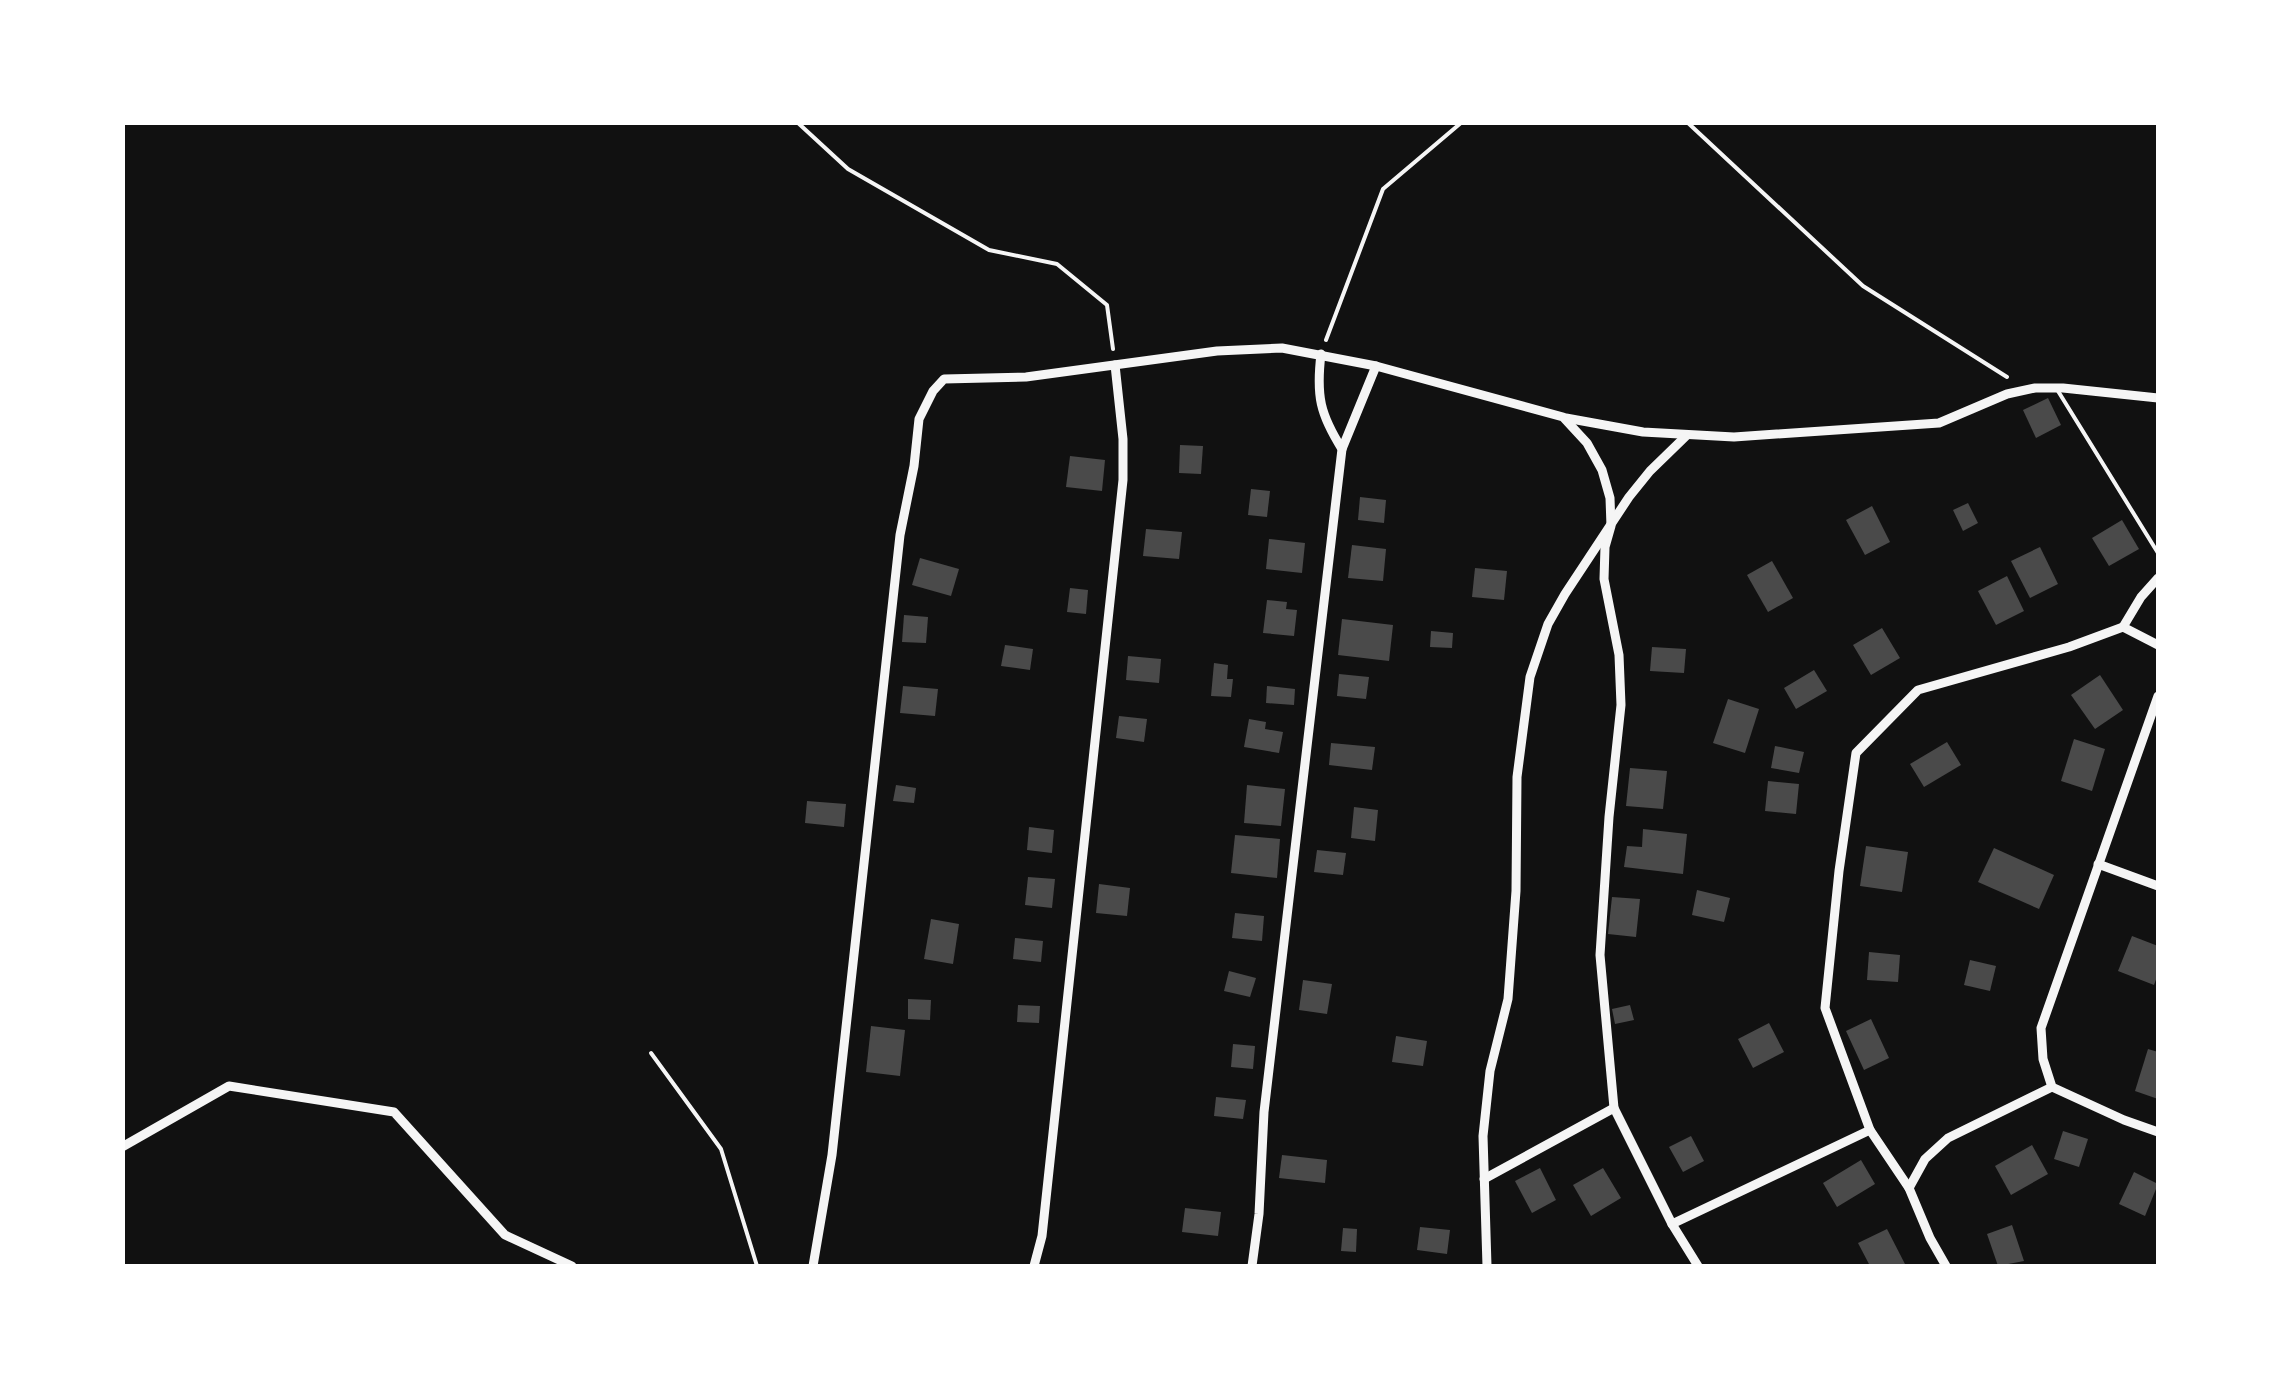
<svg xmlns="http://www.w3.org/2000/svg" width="2281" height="1389" font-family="Mulish,sans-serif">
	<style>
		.building { fill: #4a4a4a }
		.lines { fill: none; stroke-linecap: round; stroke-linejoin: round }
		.path { stroke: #f5f5f5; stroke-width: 4 }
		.service { stroke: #f5f5f5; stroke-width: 4 }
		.minor { stroke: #f5f5f5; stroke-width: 9 }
	</style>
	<rect width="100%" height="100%" fill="#111"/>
	<!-- building -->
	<g class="building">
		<path d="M2048,398L2061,425L2036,438L2023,410Z"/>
		<path d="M1180,445L1203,446L1201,474L1179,473Z"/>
		<path d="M1070,456L1105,460L1102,491L1066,487Z"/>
		<path d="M1251,489L1270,491L1267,517L1248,515Z"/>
		<path d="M1360,497L1386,500L1384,523L1358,520Z"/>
		<path d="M1968,503L1978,523L1963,531L1953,510Z"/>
		<path d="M1872,506L1890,542L1865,555L1846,520Z"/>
		<path d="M2122,520L2139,549L2109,566L2092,538Z"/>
		<path d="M1146,529L1182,532L1179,559L1143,556Z"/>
		<path d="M1269,539L1305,543L1302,573L1266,569Z"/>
		<path d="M1352,545L1386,549L1383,581L1348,578Z"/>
		<path d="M2040,547L2058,584L2030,598L2011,561Z"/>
		<path d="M920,558L959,569L951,596L912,585Z"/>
		<path d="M1772,561L1793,598L1768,612L1747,575Z"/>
		<path d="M1475,568L1507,571L1504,600L1472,597Z"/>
		<path d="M2007,576L2024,611L1996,625L1978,591Z"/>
		<path d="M1070,588L1088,590L1086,614L1067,612Z"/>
		<path d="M1267,600L1287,602L1286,609L1297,610L1294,636L1263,633Z"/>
		<path d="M904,615L928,617L926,643L902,642Z"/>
		<path d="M1342,619L1393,625L1389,661L1338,655Z"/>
		<path d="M1882,628L1900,658L1871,675L1853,645Z"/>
		<path d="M1431,631L1453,633L1452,648L1430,647Z"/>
		<path d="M1005,645L1033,649L1030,670L1001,666Z"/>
		<path d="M1652,647L1686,649L1684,673L1650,671Z"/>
		<path d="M1128,656L1161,659L1159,683L1126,680Z"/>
		<path d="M1214,663L1228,665L1227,679H1233L1231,697L1211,696Z"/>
		<path d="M1814,670L1827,691L1796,709L1784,688Z"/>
		<path d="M1339,674L1369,677L1366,699L1337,696Z"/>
		<path d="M2100,675L2123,710L2095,729L2071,695Z"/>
		<path d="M903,686L938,689L935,716L900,713Z"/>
		<path d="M1267,686L1295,689L1294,705L1266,703Z"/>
		<path d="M1728,699L1759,709L1745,753L1713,743Z"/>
		<path d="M1119,716L1147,719L1144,742L1116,738Z"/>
		<path d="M1249,719L1266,722L1265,729L1283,732L1279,753L1244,747Z"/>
		<path d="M2074,739L2105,749L2092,791L2061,781Z"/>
		<path d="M1947,742L1961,765L1924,787L1910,764Z"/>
		<path d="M1331,743L1375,747L1372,770L1329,765Z"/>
		<path d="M1775,746L1804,752L1799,773L1771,768Z"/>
		<path d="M1630,768L1667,771L1663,809L1626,806Z"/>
		<path d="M1768,781L1799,784L1796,814L1765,811Z"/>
		<path d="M896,785L916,788L914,803L893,801Z"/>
		<path d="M1247,785L1285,789L1281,826L1244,823Z"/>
		<path d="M807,801L846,804L844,827L805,823Z"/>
		<path d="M1354,807L1378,810L1375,841L1351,838Z"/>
		<path d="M1029,827L1054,830L1052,853L1027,850Z"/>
		<path d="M1643,829L1687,834L1683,874L1624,867L1627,846L1642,847Z"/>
		<path d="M1235,835L1280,839L1277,878L1231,873Z"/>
		<path d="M1866,846L1908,852L1902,892L1860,886Z"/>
		<path d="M1994,848L2054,875L2039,909L1978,882Z"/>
		<path d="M1317,850L1346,853L1343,875L1314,872Z"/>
		<path d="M1028,877L1055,879L1052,908L1025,905Z"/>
		<path d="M1099,884L1130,888L1127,916L1096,913Z"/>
		<path d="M1697,890L1730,898L1724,922L1692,915Z"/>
		<path d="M1612,897L1640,899L1636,937L1608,934Z"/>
		<path d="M1235,913L1264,916L1262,941L1232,938Z"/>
		<path d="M931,919L959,924L953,964L924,959Z"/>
		<path d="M2132,936L2158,946V974L2154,985L2118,971Z"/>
		<path d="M1015,938L1043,941L1041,962L1013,959Z"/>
		<path d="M1869,952L1900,955L1898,982L1867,980Z"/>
		<path d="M1970,960L1996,966L1990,991L1964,985Z"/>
		<path d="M1229,971L1256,978L1250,997L1224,991Z"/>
		<path d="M1303,980L1332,984L1327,1014L1299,1010Z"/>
		<path d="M908,999L931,1000L930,1020L908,1019Z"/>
		<path d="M1018,1005L1040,1006L1039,1023L1017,1022Z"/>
		<path d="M1630,1005L1634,1020L1615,1024L1612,1009Z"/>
		<path d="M1871,1019L1889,1058L1864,1070L1846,1031Z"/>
		<path d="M1769,1023L1784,1052L1753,1068L1738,1039Z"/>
		<path d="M871,1026L905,1030L900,1076L866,1072Z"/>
		<path d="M1396,1036L1427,1041L1423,1066L1392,1062Z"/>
		<path d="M1233,1044L1255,1046L1253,1069L1231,1067Z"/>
		<path d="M2148,1049L2158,1052V1099L2135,1091Z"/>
		<path d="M1216,1097L1246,1100L1243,1119L1214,1116Z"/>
		<path d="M2063,1131L2088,1139L2079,1167L2054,1159Z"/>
		<path d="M1691,1136L1704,1161L1683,1172L1669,1147Z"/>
		<path d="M2032,1145L2048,1174L2011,1195L1995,1166Z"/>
		<path d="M1282,1155L1327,1160L1325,1183L1279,1178Z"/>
		<path d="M1861,1160L1875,1184L1837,1207L1823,1183Z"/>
		<path d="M1540,1168L1556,1200L1532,1213L1515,1181Z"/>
		<path d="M1603,1168L1621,1198L1591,1216L1573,1185Z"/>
		<path d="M2134,1172L2158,1184L2145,1216L2119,1204Z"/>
		<path d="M1185,1208L1221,1212L1218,1236L1182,1232Z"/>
		<path d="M2012,1225L2024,1261L1998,1266L1987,1234Z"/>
		<path d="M1420,1227L1450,1230L1447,1254L1417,1250Z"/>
		<path d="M1343,1228L1357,1229L1356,1252L1341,1251Z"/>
		<path d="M1887,1229L1906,1266H1870L1858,1243Z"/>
	</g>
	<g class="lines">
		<!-- path -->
		<g class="path">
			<path d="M797,122L848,169L989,250L1057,264L1107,305L1113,349"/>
			<path d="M1687,122L1863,286L2007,377"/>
			<path d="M1326,340L1383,189L1462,122"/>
			<path d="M651,1053L721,1149L757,1266"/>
		</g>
		<!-- service -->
		<path class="service" d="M2058,391L2158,553"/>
		<!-- minor -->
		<g class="minor">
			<path d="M1566,418L1643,432L1734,437L1939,423L2007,394L2035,388H2063L2158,398"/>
			<path d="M1342,449L1376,366"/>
			<path d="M2123,627L2141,597L2158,578"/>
			<path d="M2158,696L2041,1028L2043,1059L2052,1087L2124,1120L2158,1132"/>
			<path d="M2098,864L2158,886"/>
			<path d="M122,1147L229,1086L394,1112L505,1235L572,1266"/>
			<path d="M1484,1179L1614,1108"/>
			<path d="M1909,1188L1870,1130L1825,1008L1839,871L1856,753L1918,690L2069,647L2123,627L2158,645"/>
			<path d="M1672,1224L1870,1130"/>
			<path d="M813,1266L832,1155L900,535L914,466L919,419L933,391L944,379L1026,377L1217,351L1282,348L1376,366L1563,417L1587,443L1602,470L1610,498L1611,526L1605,547L1604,579L1619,655L1621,705L1609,817L1600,955L1614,1108L1672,1224L1698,1266"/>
			<path d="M1034,1266L1042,1236L1123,480V439L1115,365"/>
			<path d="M1252,1266L1259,1214L1264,1112L1342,449C1320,414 1316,396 1321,354"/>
			<path d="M1487,1266L1483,1136L1490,1071L1508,999L1516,891L1517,777L1530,677L1548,624L1565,594L1629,497L1650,471L1686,436"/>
			<path d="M1946,1266L1930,1238L1909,1188L1925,1159L1948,1138L2052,1087"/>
		</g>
	</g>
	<!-- border -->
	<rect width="2281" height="1389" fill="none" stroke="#ffffff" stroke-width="250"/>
</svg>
